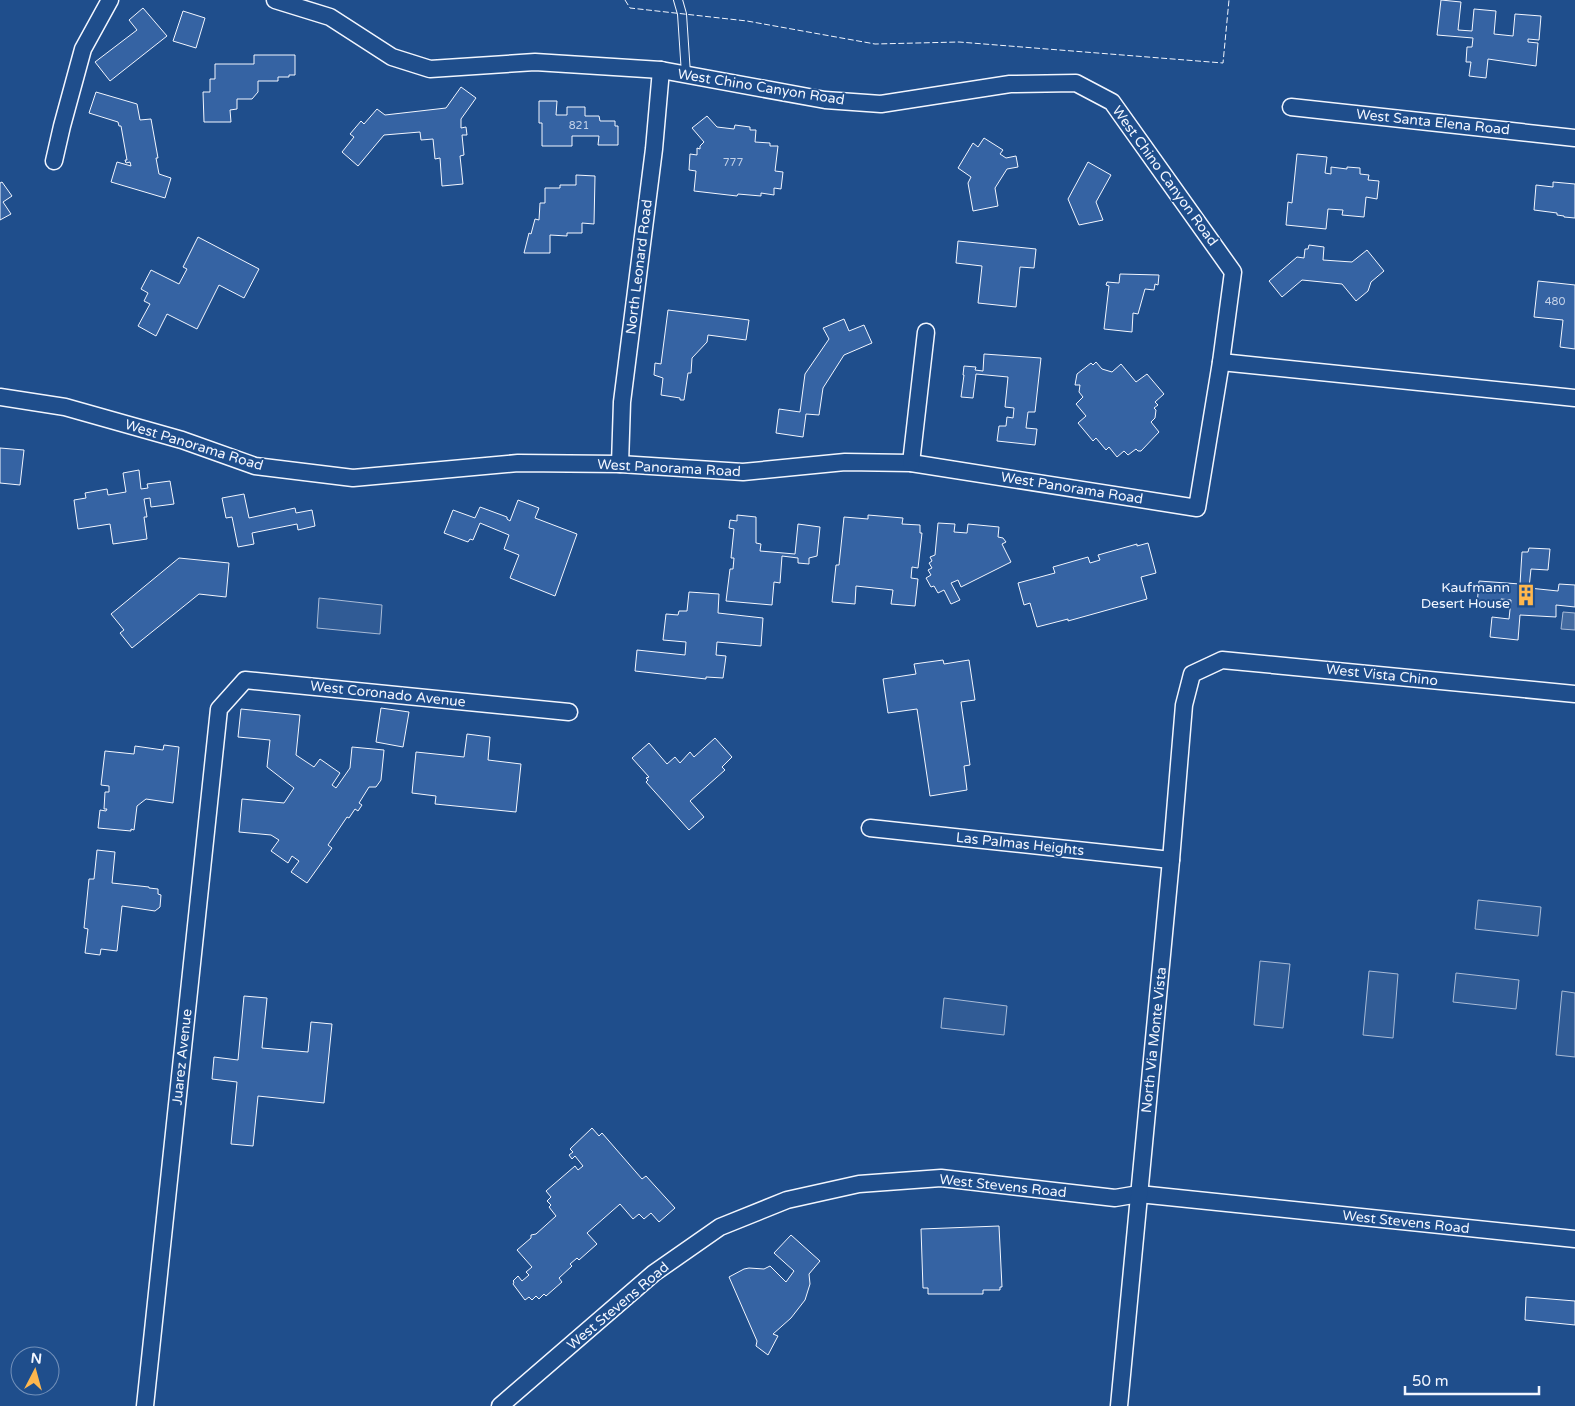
<svg xmlns="http://www.w3.org/2000/svg" width="1575" height="1406" font-family="'Varela Round',sans-serif">
	<style>
		.built { fill: #305b95; stroke: #a8bbd7 }
		.water { fill: #446ba0; stroke: #a8bbd7 }
		.building { fill: #3563a3; stroke: #f2f6ff }
		.lines { fill: none; stroke-linecap: round; stroke-linejoin: round }
		.lane-casing { stroke: #f2f6ff; stroke-width: 10 }
		.street-casing { stroke: #f2f6ff; stroke-width: 19 }
		.lane { stroke: #1f4e8c; stroke-width: 8 }
		.street { stroke: #1f4e8c; stroke-width: 16 }
		.fence { stroke: #f2f6ff; stroke-width: 1; stroke-dasharray: 6 2.5; stroke-linecap: butt }
		.labels { text-anchor: middle; dominant-baseline: central; stroke-width: 4; stroke-linejoin: round; paint-order: stroke }
		.number-label { font-size: 11px; fill: #c3d1e8 }
		.street-label { font-size: 14px; fill: #f2f6ff; stroke: #1f4e8c }
		.poi-label { font-size: 14px; fill: #f2f6ff; stroke: #1f4e8c; text-anchor: end }
	</style>
	<rect width="100%" height="100%" fill="#1f4e8c"/>
	<!-- built -->
	<g class="built">
		<path d="M319,598L382,605L380,634L317,628Z"/>
		<path d="M1478,900L1541,907L1538,936L1475,929Z"/>
		<path d="M1260,961L1290,964L1283,1028L1254,1025Z"/>
		<path d="M1369,971L1398,974L1393,1038L1363,1035Z"/>
		<path d="M1456,973L1519,980L1516,1009L1453,1002Z"/>
		<path d="M1562,991L1575,993V1057L1556,1055Z"/>
		<path d="M944,998L1007,1006L1004,1035L941,1028Z"/>
	</g>
	<!-- water -->
	<path class="water" d="M1563,612L1575,613V630L1561,629Z"/>
	<!-- building -->
	<g class="building">
		<path d="M1441,0L1461,2L1458,30L1472,31L1474,9L1496,11L1494,34L1513,36L1515,14L1541,16L1539,40L1528,39V42L1538,43L1536,66L1488,59L1486,78L1469,76L1471,62H1466L1467,47H1472L1473,38L1437,35Z"/>
		<path d="M143,8L167,36L110,81L95,62L137,30L129,20Z"/>
		<path d="M183,11L205,18L196,48L173,41Z"/>
		<path d="M254,55H295V75H289V77H278V81H258V92L252,99H237V109L230,110L231,122H204L203,92H210V79H215V64H254Z"/>
		<path d="M461,87L476,98L461,119V128L466,127L467,135H462L464,155L460,156L463,184L442,186L440,158L435,159L433,139L421,140L420,132L384,135L358,166L342,152L354,137L350,134L361,121L364,124L377,109L385,115L446,108Z"/>
		<path d="M96,92L137,104L140,120L151,119L158,158H156L159,174L171,178L165,198L111,182L117,162L131,166L130,162L126,163L125,160H127L121,126H119L118,122L89,113Z"/>
		<path d="M539,101H557L556,115H567V107H585V116H599L600,121H615V126H618V145H598L599,136H572V146H542V123H539Z"/>
		<path d="M707,116L717,127L734,129L735,125L750,127V130H756L755,142L770,143V146H778L775,171L783,172L781,189L774,188V195L761,193V196L738,194L737,196L694,191L696,171L689,170L690,154L697,155V148L700,149V146L704,142L692,128Z"/>
		<path d="M984,138L1003,150L1000,154L1006,158L1016,156L1018,167L1007,169L995,188L998,206L973,211L968,183L971,177L958,168L973,143L978,147Z"/>
		<path d="M1297,154L1327,157L1325,173L1331,174V167L1347,169V167L1360,168V174L1369,175L1368,180L1379,181L1377,199L1366,197L1364,217L1342,215L1343,210L1328,209L1326,229L1286,225L1288,202L1292,203Z"/>
		<path d="M1088,162L1111,175L1096,202L1103,220L1079,225L1068,199Z"/>
		<path d="M576,175L595,176L594,224L582,223V233H567V236L550,235V253H524L529,233L531,234L535,219L539,220L540,203H545V188H560V185H576Z"/>
		<path d="M2,182L12,196L3,202L11,214L0,220V183Z"/>
		<path d="M1553,182L1575,184V218L1564,217V216L1557,215V213L1534,210L1536,185L1553,187Z"/>
		<path d="M198,237L259,269L244,298L219,285L197,329L167,314L156,336L138,326L150,304L144,301L148,293L141,289L151,270L179,284L187,269L183,267Z"/>
		<path d="M958,241L1036,249L1034,268L1020,267L1016,307L978,303L982,266L956,263Z"/>
		<path d="M1309,245L1324,247L1323,260L1352,262L1367,250L1384,271L1371,282L1368,291L1356,301L1342,284L1302,280L1282,297L1269,281L1297,257L1304,258L1305,249H1308Z"/>
		<path d="M1120,274L1159,275L1158,285L1155,284L1154,290L1145,289L1138,314L1133,313L1132,332L1104,329L1109,286L1106,285L1107,282L1119,283Z"/>
		<path d="M1538,281L1575,285V349L1560,347L1563,320L1534,317Z"/>
		<path d="M668,310L749,320L746,340L708,335L707,342L692,358L691,373H688L684,400H680V398L661,395L663,378L654,375L655,363L661,364Z"/>
		<path d="M844,319L849,331L864,325L872,343L844,355L823,388L819,415L806,414L803,437L776,433L779,409L800,412L805,374L829,339L823,328Z"/>
		<path d="M984,354L1041,358L1035,412H1028L1026,428L1037,429L1035,445L997,441L999,426H1006L1007,417L1013,418L1014,408L1005,407L1008,377L976,374L973,398L961,397L964,375H963L964,366L976,367L975,370L983,371Z"/>
		<path d="M1096,362L1102,369L1112,372L1121,364L1136,382L1147,374L1164,394L1155,402L1158,405L1154,408L1156,410L1155,418L1151,422L1159,432L1141,451H1138L1136,449L1128,455L1124,451L1117,457L1109,447L1106,450L1096,438L1093,441L1078,423L1086,416L1076,404L1083,397L1079,392L1080,385H1075L1077,374L1091,363L1093,365Z"/>
		<path d="M0,448L24,450L20,485L0,483Z"/>
		<path d="M139,470L141,489L148,488L147,484L170,481L174,504L151,507L150,498L144,499L147,517H144L147,539L113,544L110,524L78,529L74,500L86,498L85,493L107,489L108,495L126,492L123,473Z"/>
		<path d="M244,494L249,518L295,508L296,513L312,510L315,526L298,530L297,524L252,533L254,544L238,547L232,517L226,518L222,498Z"/>
		<path d="M518,500L539,508L535,518L577,534L555,596L510,578L519,555L504,549L509,535L480,523L473,540L470,539L468,542L444,533L453,510L475,518L480,507L507,517V519L510,521Z"/>
		<path d="M737,515L756,517V543L761,544L760,551L795,554L798,524L820,527L817,556L809,558V564L798,563V558L782,556L780,583L774,582L772,605L726,601L730,569H733L734,558H731L734,529L729,528L730,520L737,521Z"/>
		<path d="M868,515L903,518L902,524L920,525V533H922L918,568L912,567L911,578L918,579L915,606L891,604L893,590L856,586L855,604L832,602L836,565H839L844,517L868,519Z"/>
		<path d="M938,523L955,524L954,532L967,533L968,524L999,527L998,537L1003,538L1006,542L1002,544L1011,562L961,587L958,580L951,583L960,600L951,604L944,590L938,593L934,586L931,587L926,578L931,575L928,570L932,568L929,563L932,561L930,557L935,555Z"/>
		<path d="M1148,543L1156,573L1141,577L1147,599L1068,621V619L1037,627L1030,603L1024,605L1018,583L1055,573L1053,567L1088,557L1090,563L1100,560L1098,555L1137,544V546Z"/>
		<path d="M1529,548L1550,549L1548,570L1531,569L1529,588L1558,591L1559,584L1575,585V607L1556,605V617L1520,615L1518,640L1490,637L1492,617L1509,619L1511,600L1501,599L1500,608L1477,606L1479,581L1520,584L1522,552H1528Z"/>
		<path d="M179,558L229,563L226,597L199,594L132,648L120,633L124,630L111,614Z"/>
		<path d="M689,592L719,594L718,613L763,618L761,646L717,642L716,655L726,656L723,678L706,677V679L635,671L637,650L685,655L686,642L663,640L666,614L678,615L679,611H687Z"/>
		<path d="M943,660L944,664L969,660L975,700L961,702L970,765L964,766L967,790L930,796L917,709L888,713L883,679L916,674L914,664Z"/>
		<path d="M381,708L409,712L403,747L376,742Z"/>
		<path d="M241,709L300,715L296,755L314,767L320,759L340,773L332,785L336,788L350,768L352,747L384,750L381,780L376,787H369L359,803L362,805L358,811L355,809L349,818L347,817L328,845L332,848L307,883L291,872L299,861L292,856L288,863L271,851L279,840L271,835L239,832L242,799L284,803L294,788L267,767L270,740L238,737Z"/>
		<path d="M467,734L490,737L488,760L521,764L516,812L435,804L436,796L412,793L416,752L464,757Z"/>
		<path d="M715,738L732,757L722,767L725,770L690,801L704,817L689,830L646,782L648,780L646,778L649,777L632,758L649,743L667,764L675,757L680,763L690,752L694,757Z"/>
		<path d="M164,745L179,747L173,803L146,799L137,806L134,830L131,829V831L98,828L100,810L106,811L107,809H104L105,792H109V786L101,785L105,751L134,754L135,746L163,750Z"/>
		<path d="M97,850L115,852L112,883L149,887V888L158,889V894L161,895L160,907L155,911L122,906L117,951L101,949L100,955L85,953L88,929L84,928L89,879H94Z"/>
		<path d="M244,996L267,998L262,1048L308,1052L311,1022L332,1024L324,1103L258,1096L253,1146L231,1144L237,1082L212,1079L214,1057L238,1060Z"/>
		<path d="M592,1128L599,1136L602,1133L642,1179L646,1176L675,1208L659,1222L651,1213L644,1219L639,1214L633,1219L620,1204L587,1233L597,1244L579,1260L577,1258L570,1264L572,1266L559,1278L562,1282L546,1296L544,1294L539,1299L536,1296L532,1300L529,1297L525,1300L513,1284L514,1282L513,1281L518,1276L522,1281L529,1275L526,1272L532,1267L517,1250L531,1238V1235L536,1234L556,1216L549,1207L551,1205L547,1201L551,1197L546,1191L575,1166L578,1170L583,1166L575,1156L572,1159L569,1155L573,1152L570,1149Z"/>
		<path d="M999,1226L1002,1287H1000V1290H983V1294H928V1288H923L921,1229Z"/>
		<path d="M791,1235L820,1261L809,1274L810,1284L805,1300L791,1318L773,1334L778,1336L768,1355L756,1346L757,1341L729,1277L744,1269L749,1268L764,1269L770,1266L786,1282L794,1271L774,1253Z"/>
		<path d="M1526,1297L1575,1301V1325L1525,1320Z"/>
	</g>
	<g class="lines">
		<!-- lane casing -->
		<g class="lane-casing">
			<path id="lane" d="M678,0L682,14L686,74"/>
		</g>
		<!-- street casing -->
		<g class="street-casing">
			<g id="street">
				<path d="M1291,107L1575,138"/>
				<path d="M54,161L62,126L83,49L110,0"/>
				<path d="M1221,362L1575,398"/>
				<path d="M0,397L65,407L182,440L255,466L353,478L518,463L620,464L743,472L845,462L911,463L1197,508L1221,362L1233,272L1112,102L1076,83L1010,84L881,104L825,100L661,70L535,62L430,69L392,57L330,17L275,0"/>
				<path d="M911,463L926,332"/>
				<path d="M620,464L622,402L654,149L661,70"/>
				<path d="M870,828L1171,860"/>
				<path d="M145,1406L219,709L245,680L569,712"/>
				<path d="M500,1406L654,1273L720,1227L787,1200L859,1184L941,1178L1115,1198L1139,1194L1575,1239"/>
				<path d="M1119,1406L1171,860L1184,705L1192,674L1222,660L1575,694"/>
			</g>
		</g>
		<!-- lane -->
		<use href="#lane" class="lane"/>
		<!-- street -->
		<use href="#street" class="street"/>
		<!-- fence -->
		<path class="fence" d="M625,0L630,8L747,21L875,44L959,42L1223,63L1229,0"/>
	</g>
	<!-- icons -->
	<defs>
		<g id="building-bare" transform="scale(1.725)"><path d="M-4-6H4V6H1V3H-1V6H-4ZM-2.5-4.3h1.7v1.8h-1.7ZM.8-4.3h1.7v1.8H.8ZM-2.5-1h1.7V.8h-1.7ZM.8-1h1.7V.8H.8Z" fill="#ffb74d" stroke="#1f4e8c" stroke-width="2.5" paint-order="stroke"/></g>
	</defs>
	<g fill-rule="evenodd">
		<use href="#building-bare" x="1526" y="595"/>
	</g>
	<g class="labels">
		<!-- number labels -->
		<g class="number-label">
			<text x="579" y="125">821</text>
			<text x="733" y="162">777</text>
			<text x="1555" y="301">480</text>
		</g>
		<!-- street labels -->
		<g class="street-label">
			<text transform="translate(761 87) rotate(9)">West Chino Canyon Road</text>
			<text transform="translate(1433 122) rotate(6)">West Santa Elena Road</text>
			<text transform="translate(1165 176) rotate(54)">West Chino Canyon Road</text>
			<text transform="translate(639 267) rotate(-83)">North Leonard Road</text>
			<text transform="translate(194 445) rotate(17)">West Panorama Road</text>
			<text transform="translate(669 468) rotate(3)">West Panorama Road</text>
			<text transform="translate(1072 488) rotate(9)">West Panorama Road</text>
			<text transform="translate(1382 675) rotate(6)">West Vista Chino</text>
			<text transform="translate(388 694) rotate(6)">West Coronado Avenue</text>
			<text transform="translate(1020 844) rotate(6)">Las Palmas Heights</text>
			<text transform="translate(1154 1040) rotate(-84)">North Via Monte Vista</text>
			<text transform="translate(182 1057) rotate(-84)">Juarez Avenue</text>
			<text transform="translate(1003 1186) rotate(6)">West Stevens Road</text>
			<text transform="translate(1406 1222) rotate(6)">West Stevens Road</text>
			<text transform="translate(618 1306) rotate(-40)">West Stevens Road</text>
		</g>
		<!-- poi labels -->
		<g class="poi-label">
			<text x="1510" y="587">Kaufmann<tspan x="1510" dy="16">Desert House</tspan></text>
		</g>
	</g>
	<!-- north arrow -->
	<g transform="translate(35 1371) rotate(6)"><circle r="24" fill="#1f4e8c" stroke="#7391ba"/>
	<path d="M0-4L9 19L0 12L-9 19Z" fill="#ffb74d"/>
	<text y="-8" font-size="14" font-weight="bold" text-anchor="middle" fill="#f2f6ff">N</text>
	</g>
	<!-- scale -->
	<path d="M1405 1386v8h134v-8" fill="none" stroke="#f2f6ff" stroke-width="2.5"/>
	<text x="1412" y="1386" font-size="15" fill="#f2f6ff" stroke="#1f4e8c" stroke-width="4" paint-order="stroke">50 m</text>
</svg>
